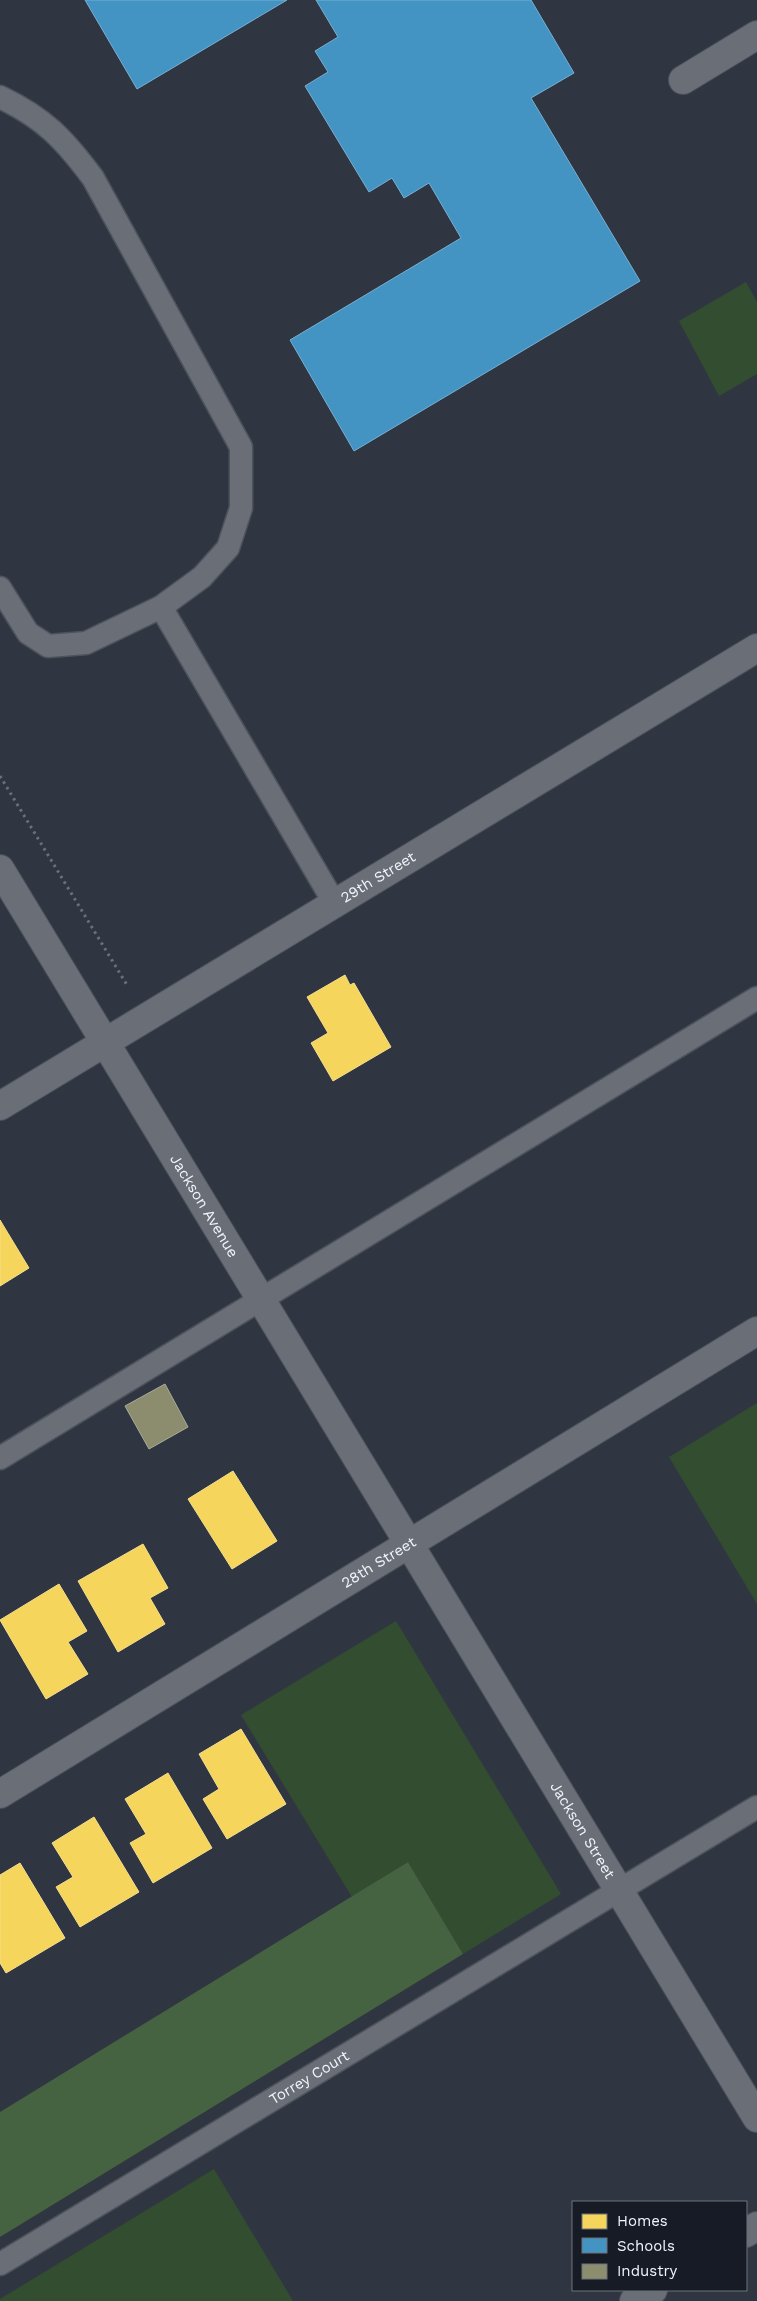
<svg xmlns="http://www.w3.org/2000/svg" width="757" height="2301" font-family="'Work Sans',sans-serif">
	<style>
		.green { fill: #334d30 }
		.forest { fill: #456241 }
		.homes { fill: #f6d55c; stroke: #f4df8c }
		.schools { fill: #4393c3; stroke: #77b0d4 }
		.industry { fill: #8c8c6e; stroke: #aaac99 }
		.lines { fill: none; stroke-linecap: round; stroke-linejoin: round }
		.service-casing { stroke: #4d525b; stroke-width: 25 }
		.minor-casing { stroke: #4d525b; stroke-width: 30 }
		.path { stroke: #6b6f77; stroke-width: 3; stroke-dasharray: 2.5 4; stroke-linecap: butt }
		.service { stroke: #696e77; stroke-width: 22 }
		.minor { stroke: #696e77; stroke-width: 28 }
		.labels { text-anchor: middle; dominant-baseline: central; stroke-width: 5; stroke-linejoin: round; paint-order: stroke }
		.street-label { font-size: 15px; fill: #f0f5fd; stroke: #161b25 }
	</style>
	<rect width="100%" height="100%" fill="#303641"/>
	<!-- green -->
	<g class="green">
		<path d="M746,282L757,302V374L719,396L679,321Z"/>
		<path d="M757,1403V1604L669,1457Z"/>
		<path d="M396,1621L561,1894L463,1954L408,1862L352,1897L241,1715Z"/>
		<path d="M214,2169L293,2301H0V2299Z"/>
	</g>
	<!-- forest -->
	<path class="forest" d="M408,1862L463,1954L0,2237V2112Z"/>
	<!-- homes -->
	<g class="homes">
		<path d="M345,975L350,985L354,983L391,1047L333,1081L311,1043L328,1033L307,997Z"/>
		<path d="M0,1220L29,1268L0,1286Z"/>
		<path d="M233,1471L277,1541L232,1569L188,1499Z"/>
		<path d="M143,1544L168,1588L150,1598L165,1624L118,1652L78,1581Z"/>
		<path d="M59,1584L87,1631L68,1642L88,1674L46,1699L0,1620Z"/>
		<path d="M241,1729L286,1804L227,1839L203,1799L219,1789L199,1754Z"/>
		<path d="M168,1773L212,1848L153,1883L130,1843L146,1834L125,1799Z"/>
		<path d="M94,1817L139,1892L80,1927L56,1887L73,1877L52,1843Z"/>
		<path d="M20,1863L65,1938L6,1973L0,1963V1875Z"/>
	</g>
	<!-- schools -->
	<g class="schools">
		<path d="M85,0H287L137,89Z"/>
		<path d="M316,0H531L574,73L531,98L640,281L354,451L290,340L461,238L429,183L404,198L392,178L369,192L305,86L328,72L315,51L338,37Z"/>
	</g>
	<!-- industry -->
	<path class="industry" d="M165,1384L188,1427L149,1449L125,1406Z"/>
	<g class="lines">
		<!-- service casing -->
		<g class="service-casing">
			<g id="service">
				<path d="M0,97C44,118 64,139 93,178L241,447V508L228,548L202,577L161,607"/>
				<path d="M0,588L28,633L48,646L86,643L161,607L335,904"/>
				<path d="M0,1458L757,998"/>
				<path id="s1" d="M0,2264L757,1807"/>
			</g>
		</g>
		<!-- minor casing -->
		<g class="minor-casing">
			<g id="minor">
				<path d="M683,80L757,35"/>
				<path id="s2" d="M0,869L757,2118"/>
				<path id="s3" d="M0,1106L757,648"/>
				<path id="s4" d="M0,1794L757,1331"/>
				<path d="M746,2233L757,2226"/>
				<path d="M634,2301L653,2290"/>
			</g>
		</g>
		<!-- path -->
		<path class="path" d="M0,776L127,985"/>
		<!-- service -->
		<use href="#service" class="service"/>
		<!-- minor -->
		<use href="#minor" class="minor"/>
	</g>
	<g class="labels">
		<!-- street labels -->
		<g class="street-label">
			<text stroke="none"><textPath href="#s3" startOffset="442">29th Street</textPath></text>
			<text stroke="none"><textPath href="#s2" startOffset="394">Jackson Avenue</textPath></text>
			<text stroke="none"><textPath href="#s4" startOffset="444">28th Street</textPath></text>
			<text stroke="none"><textPath href="#s2" startOffset="1124">Jackson Street</textPath></text>
			<text stroke="none"><textPath href="#s1" startOffset="361">Torrey Court</textPath></text>
		</g>
	</g>
	<!-- legend -->
	<rect x="572" y="2201" width="175" height="90" fill="#161b25" stroke="#6d727b"/>
	<rect x="582" y="2214" width="25" height="15" fill="#f6d55c" stroke="#6d727b"/>
	<text x="617" y="2226" font-size="15" fill="#f0f5fd">Homes</text>
	<rect x="582" y="2238" width="25" height="15" fill="#4393c3" stroke="#6d727b"/>
	<text x="617" y="2251" font-size="15" fill="#f0f5fd">Schools</text>
	<rect x="582" y="2264" width="25" height="15" fill="#8c8c6e" stroke="#6d727b"/>
	<text x="617" y="2276" font-size="15" fill="#f0f5fd">Industry</text>
</svg>
